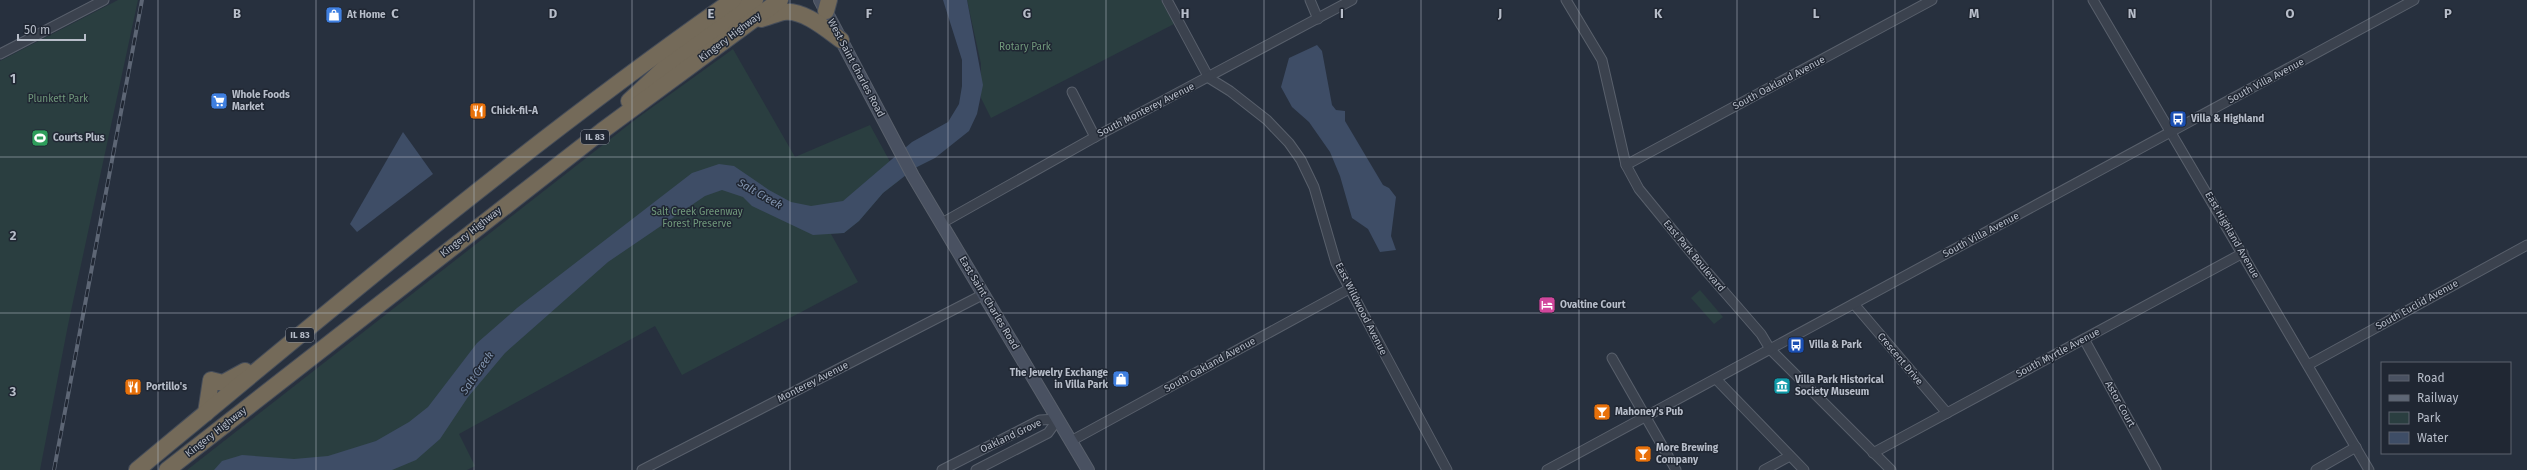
<svg xmlns="http://www.w3.org/2000/svg" width="2527" height="470" font-family="'Fira Sans',sans-serif">
	<style>
		.green { fill: #2a3e40 }
		.water { fill: #3e4d66 }
		.lines { fill: none; stroke-linecap: round; stroke-linejoin: round }
		.street-casing { stroke: #59606c; stroke-width: 11 }
		.secondary-casing { stroke: #59606c; stroke-width: 14 }
		.highway-casing { stroke: #464d59; stroke-width: 18 }
		.street { stroke: #3b424e; stroke-width: 9 }
		.secondary { stroke: #495161; stroke-width: 12 }
		.highway { stroke: #746a59; stroke-width: 16 }
		.rail-casing { stroke: #5d6675; stroke-width: 4 }
		.rail { stroke: #202733; stroke-width: 2.5; stroke-dasharray: 8; stroke-linecap: butt }
		.grid { fill: none; stroke: #b7bdc9; stroke-width: 1; stroke-opacity: 0.55 }
		.labels { text-anchor: middle; dominant-baseline: central; stroke-width: 3; stroke-linejoin: round; paint-order: stroke }
		.shield { fill: #202733; stroke: #8a909c; stroke-width: 1 }
		.shield-label { font-size: 9px; font-weight: bold; fill: #b7bdc9 }
		.poi-label { font-size: 10px; font-weight: bold; fill: #b7bdc9; stroke: #202733; text-anchor: start }
		.street-label { font-size: 10px; fill: #b7bdc9; stroke: #202733 }
		.park-label { font-size: 10px; fill: #70987b; stroke: #202733 }
		.water-label { font-size: 11px; font-style: italic; fill: #8193ae; stroke: #202733 }
		.grid-label { font-size: 13px; text-anchor: middle; font-weight: bold; fill: #b7bdc9; stroke: #202733; stroke-width: 3; stroke-linejoin: round; paint-order: stroke }
	</style>
	<rect width="100%" height="100%" fill="#27303e"/>
	<!-- green -->
	<g class="green">
		<path d="M118,0H138L68,325L40,470H0V61Z"/>
		<path d="M967,0H1161L1174,24L991,118L981,98V64Z"/>
		<path d="M733,49L795,157L870,125L900,180L883,193L859,221L844,233L831,234L858,282L682,375L655,326L459,434L475,466L467,470H187L636,119Z"/>
		<path d="M1700,290L1723,317L1714,324L1691,298Z"/>
	</g>
	<!-- water -->
	<g class="water">
		<path d="M943,0H967L983,85L977,114L969,131L935,158L915,168L883,193L859,221L844,233L813,235L752,206L743,197L722,190L705,196L608,262L505,353L468,397L440,439L416,460L392,470H214L222,461L242,455L294,459L328,456L376,441L409,422L428,407L477,343L517,308L692,173L719,164L734,166L769,190L791,202L811,206L843,201L912,142L948,122L959,104L962,86V60Z"/>
		<path d="M1317,45L1322,51L1332,105L1336,110L1345,111V121L1383,185L1389,188L1396,197L1391,236L1396,250L1380,252L1368,229L1352,218L1340,176L1330,152L1309,122L1292,107L1281,87L1289,58Z"/>
		<path d="M403,132L433,174L357,232L350,224Z"/>
	</g>
	<g class="lines">
		<!-- street casing -->
		<g class="street-casing">
			<g id="street">
				<path d="M1167,0L1209,78L1230,91L1267,120L1289,143L1301,160L1314,187L1336,263L1447,470"/>
				<path d="M1310,0L1318,19"/>
				<path d="M1566,0L1602,60L1626,165L1639,189L1707,272L1761,334L1770,349L1891,470"/>
				<path d="M2093,0L2369,470"/>
				<path d="M0,54L104,0"/>
				<path d="M1072,92L1095,137"/>
				<path d="M1626,165L1932,0"/>
				<path d="M942,223L1095,137L1352,0"/>
				<path d="M1854,304L1947,413"/>
				<path d="M2084,339L2156,470"/>
				<path d="M1612,358L1676,470"/>
				<path d="M2308,365L2527,245"/>
				<path d="M1716,379L1804,470"/>
				<path d="M1071,441L1349,289"/>
				<path d="M1873,453L2243,253"/>
				<path d="M642,470L984,294"/>
				<path d="M942,470L1040,420L1058,419"/>
				<path d="M976,470L1048,433L1058,419"/>
				<path d="M1547,470L2414,0"/>
				<path d="M1764,470L1790,456"/>
				<path d="M2316,470L2356,447"/>
			</g>
		</g>
		<!-- secondary casing -->
		<g class="secondary-casing">
			<path id="secondary" d="M820,0L913,176L1088,470"/>
		</g>
		<!-- highway casing -->
		<g class="highway-casing">
			<g id="highway">
				<path d="M826,11L829,0"/>
				<path d="M761,19C768,17 776,14 783,12C803,9 826,29 841,40"/>
				<path d="M629,101L674,59L755,0"/>
				<path d="M206,413L211,380L223,383L245,371"/>
				<path d="M137,470C332,308 526,145 733,0"/>
				<path d="M167,470L602,131L780,0"/>
			</g>
		</g>
		<!-- street -->
		<use href="#street" class="street"/>
		<!-- secondary -->
		<use href="#secondary" class="secondary"/>
		<!-- highway -->
		<use href="#highway" class="highway"/>
		<!-- rail casing -->
		<g class="rail-casing">
			<path id="rail" d="M54,470L142,0"/>
		</g>
		<!-- rail -->
		<use href="#rail" class="rail"/>
	</g>
	<!-- grid -->
	<path class="grid" d="M158,0V470M316,0V470M474,0V470M632,0V470M790,0V470M948,0V470M1106,0V470M1264,0V470M1421,0V470M1579,0V470M1737,0V470M1895,0V470M2053,0V470M2211,0V470M2369,0V470M0,157H2527M0,313H2527"/>
	<!-- icons -->
	<defs>
		<g id="shop-square" transform="scale(0.9)"><rect x="-9" y="-9" width="18" height="18" rx="4" fill="#3f7fe0" stroke="#202733"/><path d="M-5-2.5h2.3a2.7 3.5 0 0 1 5.4 0H5L5.5 6h-11ZM-1.5-2.5h3a1.5 2.3 0 0 0-3 0Z" fill="#fff"/></g>
		<g id="supermarket-square" transform="scale(0.9)"><rect x="-9" y="-9" width="18" height="18" rx="4" fill="#3f7fe0" stroke="#202733"/><path d="M-6-5.5h2.5l.6 2H6L4.5 2H-2.5L-4.4-4H-6ZM-1.5 3.2a1.3 1.3 0 1 0 .1 0ZM3 3.2a1.3 1.3 0 1 0 .1 0Z" fill="#fff"/></g>
		<g id="restaurant-square" transform="scale(0.9)"><rect x="-9" y="-9" width="18" height="18" rx="4" fill="#e8710a" stroke="#202733"/><path d="M-5-6h1v4h1v-4h1v4h1v-4h1v5L-1.5 .5V6h-2V.5L-5-1ZM5-6V6H3V1.5H1.5Q1.5-4 5-6Z" fill="#fff"/></g>
		<g id="bus-square" transform="scale(0.9)"><rect x="-9" y="-9" width="18" height="18" rx="4" fill="#1a4fb4" stroke="#202733"/><path d="M-5-6H5V4H4V6H2V4H-2V6H-4V4H-5ZM-3.5-4V0h7V-4ZM-3.5 1.2v1.5H-2V1.2ZM2 1.2v1.5H3.5V1.2Z" fill="#fff"/></g>
		<g id="stadium-square" transform="scale(0.9)"><rect x="-9" y="-9" width="18" height="18" rx="4" fill="#2e9e5b" stroke="#202733"/><path d="M0-5a6.5 5 0 1 0 0 10a6.5 5 0 1 0 0-10ZM-3.5-1.8h7v3.6h-7Z" fill="#fff"/></g>
		<g id="hotel-square" transform="scale(0.9)"><rect x="-9" y="-9" width="18" height="18" rx="4" fill="#d1479c" stroke="#202733"/><path d="M-6-4.5h1.5V1H6V5H4.5V3h-9V5H-6ZM-4 0a1.8 1.8 0 1 1 3.6 0ZM.5 0V-2.5h3Q6-2.5 6 0Z" fill="#fff"/></g>
		<g id="museum-square" transform="scale(0.9)"><rect x="-9" y="-9" width="18" height="18" rx="4" fill="#0f9aa8" stroke="#202733"/><path d="M0-6L6-3V-2H-6V-3ZM-5-1h2V3h-2ZM-1-1h2V3h-2ZM3-1h2V3H3ZM-6 4H6V6H-6Z" fill="#fff"/></g>
		<g id="bar-square" transform="scale(0.9)"><rect x="-9" y="-9" width="18" height="18" rx="4" fill="#e8710a" stroke="#202733"/><path d="M-6-5H6L.8 .8V4.5H3.5V6h-7V4.5H-.8V.8Z" fill="#fff"/></g>
	</defs>
	<g fill-rule="evenodd">
		<use href="#shop-square" x="334" y="15"/>
		<use href="#supermarket-square" x="219" y="101"/>
		<use href="#restaurant-square" x="478" y="111"/>
		<use href="#bus-square" x="2178" y="119"/>
		<use href="#stadium-square" x="40" y="138"/>
		<use href="#hotel-square" x="1547" y="305"/>
		<use href="#bus-square" x="1796" y="345"/>
		<use href="#shop-square" x="1121" y="379"/>
		<use href="#museum-square" x="1782" y="386"/>
		<use href="#restaurant-square" x="133" y="387"/>
		<use href="#bar-square" x="1602" y="412"/>
		<use href="#bar-square" x="1643" y="454"/>
	</g>
	<g class="labels">
		<!-- shield labels -->
		<g class="shield">
			<rect x="581" y="130" width="28" height="14" rx="3"/>
			<rect x="286" y="328" width="28" height="14" rx="3"/>
		</g>
		<g class="shield-label">
			<text x="595" y="137">IL 83</text>
			<text x="300" y="335">IL 83</text>
		</g>
		<!-- poi labels -->
		<g class="poi-label">
			<text x="347" y="15">At Home</text>
			<text x="232" y="95">Whole Foods<tspan x="232" dy="12">Market</tspan></text>
			<text x="491" y="111">Chick-fil-A</text>
			<text x="2191" y="119">Villa &amp; Highland</text>
			<text x="53" y="138">Courts Plus</text>
			<text x="1560" y="305">Ovaltine Court</text>
			<text x="1809" y="345">Villa &amp; Park</text>
			<text x="1108" y="373" text-anchor="end">The Jewelry Exchange<tspan x="1108" dy="12">in Villa Park</tspan></text>
			<text x="1795" y="380">Villa Park Historical<tspan x="1795" dy="12">Society Museum</tspan></text>
			<text x="146" y="387">Portillo's</text>
			<text x="1615" y="412">Mahoney’s Pub</text>
			<text x="1656" y="448">More Brewing<tspan x="1656" dy="12">Company</tspan></text>
		</g>
		<!-- street labels -->
		<g class="street-label">
			<text transform="translate(730 37) rotate(-37)">Kingery Highway</text>
			<text transform="translate(856 68) rotate(62)">West Saint Charles Road</text>
			<text transform="translate(2266 81) rotate(-28)">South Villa Avenue</text>
			<text transform="translate(1779 83) rotate(-28)">South Oakland Avenue</text>
			<text transform="translate(1146 110) rotate(-27)">South Monterey Avenue</text>
			<text transform="translate(471 232) rotate(-38)">Kingery Highway</text>
			<text transform="translate(1981 235) rotate(-28)">South Villa Avenue</text>
			<text transform="translate(2232 235) rotate(60)">East Highland Avenue</text>
			<text transform="translate(1694 256) rotate(50)">East Park Boulevard</text>
			<text transform="translate(989 303) rotate(59)">East Saint Charles Road</text>
			<text transform="translate(2417 305) rotate(-29)">South Euclid Avenue</text>
			<text transform="translate(1361 309) rotate(63)">East Wildwood Avenue</text>
			<text transform="translate(2058 353) rotate(-28)">South Myrtle Avenue</text>
			<text transform="translate(1900 359) rotate(50)">Crescent Drive</text>
			<text transform="translate(1210 365) rotate(-29)">South Oakland Avenue</text>
			<text transform="translate(813 382) rotate(-27)">Monterey Avenue</text>
			<text transform="translate(2120 404) rotate(61)">Astor Court</text>
			<text transform="translate(216 432) rotate(-38)">Kingery Highway</text>
			<text transform="translate(1011 436) rotate(-25)">Oakland Grove</text>
		</g>
		<!-- park labels -->
		<g class="park-label">
			<text x="1025" y="47">Rotary Park</text>
			<text x="58" y="99">Plunkett Park</text>
			<text x="697" y="212">Salt Creek Greenway<tspan x="697" dy="12">Forest Preserve</tspan></text>
		</g>
		<!-- water labels -->
		<g class="water-label">
			<text transform="translate(760 194) rotate(30)">Salt Creek</text>
			<text transform="translate(477 373) rotate(-55)">Salt Creek</text>
		</g>
	</g>
	<g class="grid-label">
		<text x="237" y="18">B</text>
		<text x="395" y="18">C</text>
		<text x="553" y="18">D</text>
		<text x="711" y="18">E</text>
		<text x="869" y="18">F</text>
		<text x="1027" y="18">G</text>
		<text x="1185" y="18">H</text>
		<text x="1342" y="18">I</text>
		<text x="1500" y="18">J</text>
		<text x="1658" y="18">K</text>
		<text x="1816" y="18">L</text>
		<text x="1974" y="18">M</text>
		<text x="2132" y="18">N</text>
		<text x="2290" y="18">O</text>
		<text x="2448" y="18">P</text>
		<text x="13" y="83">1</text>
		<text x="13" y="240">2</text>
		<text x="13" y="396">3</text>
	</g>
	<!-- legend -->
	<rect x="2381" y="362" width="130" height="92" fill="#202733" stroke="#5c636f"/>
	<rect x="2389" y="375" width="20" height="6" fill="#495161" stroke="#5c636f"/>
	<text x="2417" y="382" font-size="12" fill="#b7bdc9">Road</text>
	<rect x="2389" y="395" width="20" height="6" fill="#5d6675" stroke="#5c636f"/>
	<text x="2417" y="402" font-size="12" fill="#b7bdc9">Railway</text>
	<rect x="2389" y="412" width="20" height="12" fill="#2a3e40" stroke="#5c636f"/>
	<text x="2417" y="422" font-size="12" fill="#b7bdc9">Park</text>
	<rect x="2389" y="432" width="20" height="12" fill="#3e4d66" stroke="#5c636f"/>
	<text x="2417" y="442" font-size="12" fill="#b7bdc9">Water</text>
	<!-- scale -->
	<path d="M18 34v6h67v-6" fill="none" stroke="#b7bdc9" stroke-width="2"/>
	<text x="24" y="34" font-size="12" fill="#b7bdc9" stroke="#202733" stroke-width="3" paint-order="stroke">50 m</text>
</svg>
